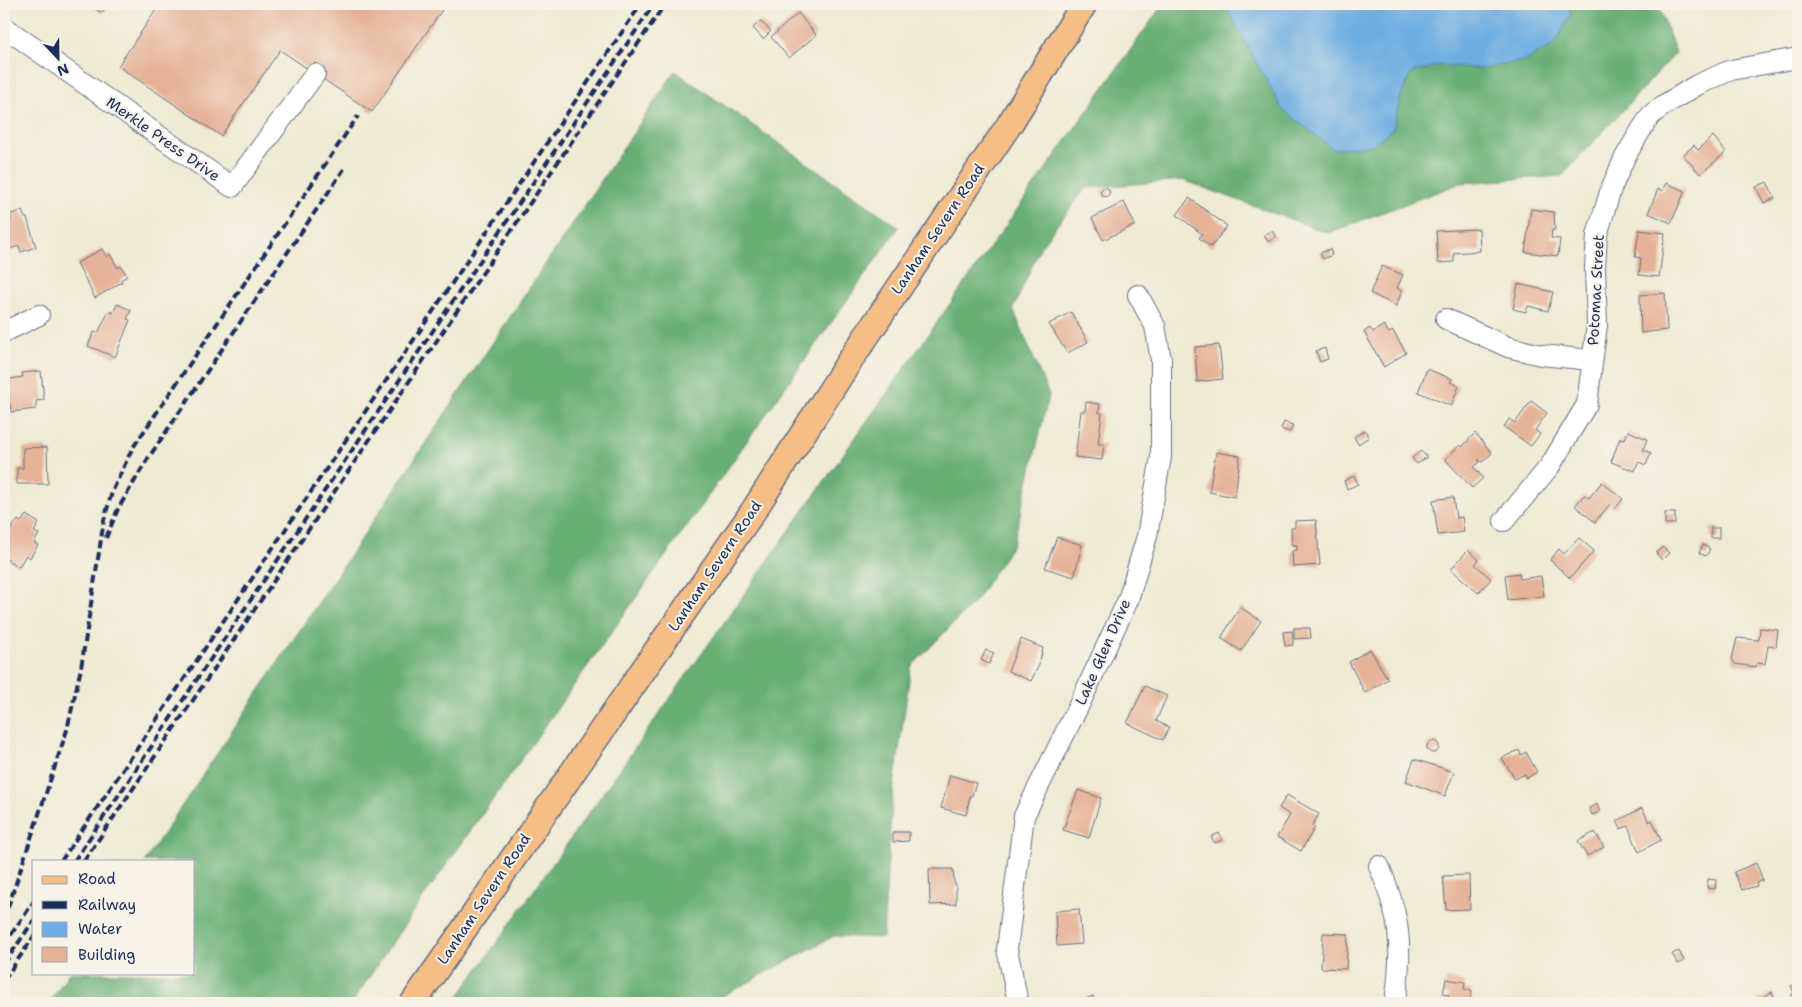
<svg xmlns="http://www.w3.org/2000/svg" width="1802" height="1007" font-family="'Shantell Sans',sans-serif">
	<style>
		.forest { fill: #68af74; stroke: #426f69 }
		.water { fill: #6dade1; stroke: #446ea0 }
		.building { fill: #e6b297 }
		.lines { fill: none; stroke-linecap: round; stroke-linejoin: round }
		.minor-casing { stroke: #657087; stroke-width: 22 }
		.major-casing { stroke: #657087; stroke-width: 28 }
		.minor { stroke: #fff; stroke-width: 20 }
		.major { stroke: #f6be87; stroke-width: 25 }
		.rail { stroke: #1b2f5e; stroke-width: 4; stroke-dasharray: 8 4; stroke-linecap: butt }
		.labels { text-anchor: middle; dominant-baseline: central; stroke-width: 4; stroke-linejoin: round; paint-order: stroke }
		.street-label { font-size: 15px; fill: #1b2f5e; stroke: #f7f3e8 }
	</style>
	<rect width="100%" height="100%" fill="#f7f3e8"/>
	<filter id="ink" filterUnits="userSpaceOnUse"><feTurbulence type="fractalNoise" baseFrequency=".02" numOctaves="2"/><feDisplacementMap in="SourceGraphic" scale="10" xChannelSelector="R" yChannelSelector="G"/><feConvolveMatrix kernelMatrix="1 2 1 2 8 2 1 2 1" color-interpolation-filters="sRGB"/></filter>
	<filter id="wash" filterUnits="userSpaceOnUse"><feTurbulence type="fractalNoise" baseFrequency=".0096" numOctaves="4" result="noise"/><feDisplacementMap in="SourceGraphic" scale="20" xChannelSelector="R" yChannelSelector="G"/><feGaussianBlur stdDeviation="1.12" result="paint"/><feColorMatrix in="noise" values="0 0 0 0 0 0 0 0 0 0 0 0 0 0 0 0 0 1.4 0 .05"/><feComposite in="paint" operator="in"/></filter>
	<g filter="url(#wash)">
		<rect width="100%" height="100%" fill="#efead3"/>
		<!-- forest -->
		<g class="forest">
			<path d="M1163,4H1658L1676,53L1562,176L1461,183L1328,233L1183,180L1086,188L1041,246L1013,309L1049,395L1013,544L976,600L911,667L892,799L883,938L834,936L710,1003H454Z"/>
			<path d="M675,71L899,227L413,912L352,1003H49L69,973H194V861H145Z"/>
		</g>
		<!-- water -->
		<path class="water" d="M1224,4H1567L1571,14L1555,44L1527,60L1482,69L1440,65L1411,73L1401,96L1393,129L1372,145L1333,149L1282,109Z"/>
		<g id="blocks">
			<!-- building -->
			<g class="building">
				<path d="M88,4H108L102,13Z"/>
				<path d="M160,4H446L372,112L280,50L221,136L118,66Z"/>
				<path d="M798,13L816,35L789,58L771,37Z"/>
				<path d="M760,21L771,31L763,39L753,28Z"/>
				<path d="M1713,136L1726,152L1700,174L1683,155L1694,145L1698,150Z"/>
				<path d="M1767,182L1775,198L1764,203L1756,187Z"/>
				<path d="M1666,183L1685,191L1671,223L1648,213L1658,189L1662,191Z"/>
				<circle cx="1105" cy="192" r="4.5"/>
				<path d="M1189,198L1227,226L1211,247L1199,238L1202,234L1177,215Z"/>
				<path d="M1124,202L1135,225L1103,240L1092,218Z"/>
				<path d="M1531,209L1554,212L1555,230H1552L1551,238L1560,239L1558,256L1525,252Z"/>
				<path d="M22,211L25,218H27L36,247L21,252L19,246L4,251V221L11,219L10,214Z"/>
				<path d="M1479,229L1480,251L1454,253V262L1438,263L1436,231Z"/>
				<path d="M1639,230L1665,233L1659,277L1639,275L1641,258L1635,257Z"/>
				<path d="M1272,231L1276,237L1268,242L1264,235Z"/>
				<path d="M102,249L107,257L110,254L118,268L121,266L127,276L121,280L122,282L95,298L77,263Z"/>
				<path d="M1330,249L1332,255L1323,259L1320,253Z"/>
				<path d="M1382,266L1403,275L1397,288L1402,291L1396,306L1370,293Z"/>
				<path d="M1518,284L1553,292L1548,311L1528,306L1526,312L1513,309Z"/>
				<path d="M1665,293L1667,330L1641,333L1640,295Z"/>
				<path d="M117,304L131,310L127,319L130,320L115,357L88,346L94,332L98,333L109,311L113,313Z"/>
				<path d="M1071,312L1088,342L1067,353L1049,324Z"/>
				<path d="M1384,325L1389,333L1393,331L1406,353L1384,367L1364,332L1370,328L1373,332Z"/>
				<path d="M1219,345L1223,379L1197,382L1195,347Z"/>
				<path d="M1325,348L1328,359L1320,362L1316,351Z"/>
				<path d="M1427,369L1452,379L1450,382L1459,386L1451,406L1418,392Z"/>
				<path d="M41,371L44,400L36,401V409L11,412L10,404L4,405V380L23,377L22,373Z"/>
				<path d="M1531,401L1547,413L1535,430L1540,434L1531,446L1504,427L1509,419L1515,423Z"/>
				<path d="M1086,402L1100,404L1099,413H1102L1098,444H1104L1102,460L1075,457L1081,411H1085Z"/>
				<path d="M1284,422L1293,425L1290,432L1281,429Z"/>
				<path d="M1365,430L1369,437L1358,444L1354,437Z"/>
				<path d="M1628,431L1647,439L1643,450L1651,453L1646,465L1638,462L1635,471L1611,462L1620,438L1625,439Z"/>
				<path d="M1475,433L1492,453L1482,462L1478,459L1480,462L1474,467L1483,478L1472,488L1445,459L1460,445L1462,447Z"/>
				<path d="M47,447L48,484H17V468H23V448Z"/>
				<path d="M1421,451L1427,457L1417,464L1412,458Z"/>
				<path d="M1216,452L1240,456L1235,497L1209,492Z"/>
				<path d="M1354,476L1358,484L1347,489L1344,481Z"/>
				<path d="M1602,482L1623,499L1615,509L1610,504L1595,522L1575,506L1584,495L1589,498Z"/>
				<path d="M1453,497L1456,518L1462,517L1464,532L1438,535L1433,500Z"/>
				<rect x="1665" y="513" width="10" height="11"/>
				<path d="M26,515L39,523L34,532L39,534L34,543L38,545L30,558L26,555L19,567L4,558V539L6,540L12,527L18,520L21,522Z"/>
				<path d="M1316,520L1320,565L1293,567L1292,551L1297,550V545H1292L1291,528H1295V521Z"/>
				<rect x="1711" y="528" width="8" height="10"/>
				<path d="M1057,537L1082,545L1074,577L1045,568Z"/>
				<path d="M1579,538L1594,551L1570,578L1550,560L1559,549L1564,554Z"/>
				<path d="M1703,545L1710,549L1706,556L1699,553Z"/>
				<path d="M1663,547L1669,553L1662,560L1656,553Z"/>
				<path d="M1468,550L1479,560L1475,564L1491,579L1478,593L1451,569Z"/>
				<path d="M1519,573L1520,579L1541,576L1544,596L1508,600L1505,575Z"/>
				<path d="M1240,607L1261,621L1241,651L1221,638Z"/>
				<path d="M1294,628H1310L1311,638L1294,639Z"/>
				<path d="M1760,628L1778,630L1776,647L1768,646L1765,664L1757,663L1756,667L1735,664L1732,659L1737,638L1759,640Z"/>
				<path d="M1292,631L1293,645L1285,646L1283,632Z"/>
				<path d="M1021,639L1043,648L1039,665L1031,681L1008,671Z"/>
				<path d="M1370,649L1388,679L1365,693L1349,662Z"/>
				<path d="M986,650L994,653L989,664L981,660Z"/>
				<path d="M1145,686L1167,696L1156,721L1169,727L1163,740L1127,723Z"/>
				<circle cx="1433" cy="747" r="6"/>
				<path d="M1519,750L1521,755L1526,752L1537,772L1527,778L1525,774L1515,779L1502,758Z"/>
				<path d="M1414,759L1454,772L1445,796L1406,781Z"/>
				<path d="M950,775L976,783L972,796L970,795L966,815L941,808Z"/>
				<path d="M1078,790L1101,798L1089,838L1063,830Z"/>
				<path d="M1287,795L1319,814L1312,826L1315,827L1301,851L1277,837L1290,815L1279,808Z"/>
				<path d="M1597,804L1600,812L1592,815L1589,808Z"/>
				<path d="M1642,808L1649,822L1652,820L1661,840L1639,852L1628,826L1621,829L1617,821Z"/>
				<path d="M893,832H909V841L893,842Z"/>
				<path d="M1595,832L1604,847L1587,856L1578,841Z"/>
				<path d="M1219,833L1222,840L1215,843L1211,837Z"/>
				<path d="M1756,863L1763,880L1756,883L1757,886L1742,890L1734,872Z"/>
				<path d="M929,869H953L954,882L956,886V904L930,905Z"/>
				<path d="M1469,875L1470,909L1446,910L1443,876Z"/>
				<path d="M1708,879L1716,880L1715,889L1707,888Z"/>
				<path d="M1079,909L1082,944L1057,946L1055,911Z"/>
				<path d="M1323,933L1348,934L1346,969L1321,968Z"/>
				<path d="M1679,951L1684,961L1678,964L1672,954Z"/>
				<path d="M1446,979L1465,982L1464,989L1472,991L1469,1003H1446L1449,995L1443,994Z"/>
				<path d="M1798,983V1003H1795L1791,995L1794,993L1791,986Z"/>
				<path d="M1772,992L1777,1003H1759L1757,1000Z"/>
				<path d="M1093,996L1096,1003H1076Z"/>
			</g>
		</g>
	</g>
	<g filter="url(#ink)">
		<use href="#blocks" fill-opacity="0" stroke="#657087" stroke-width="1"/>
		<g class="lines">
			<!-- minor casing -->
			<g class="minor-casing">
				<g id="minor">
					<path d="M4,27L232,187L315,74"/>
					<path d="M1446,319L1508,347L1541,355L1592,360"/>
					<path d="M4,332L39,315"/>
					<path d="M1504,521L1550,466L1587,404L1597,325L1595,268L1597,235L1611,189L1625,157L1641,130L1651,115L1664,105L1697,85L1731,70L1798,58"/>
					<path d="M1379,866C1401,918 1403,948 1395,1003"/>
					<path d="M1018,1003L1007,949L1024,816L1079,705L1128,600L1147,536L1161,457V360L1155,326L1138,295"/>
				</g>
			</g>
			<!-- major casing -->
			<g class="major-casing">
				<path id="major" d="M413,1003L752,513L847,365L1009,125L1084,4"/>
			</g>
			<!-- minor -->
			<use href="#minor" class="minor"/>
			<!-- major -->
			<use href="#major" class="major"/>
			<!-- rail -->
			<g class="rail">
				<path d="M106,538L118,509L147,460L344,169"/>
				<path d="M61,861L641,4"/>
				<path d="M74,861L654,4"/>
				<path d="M84,861L665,4"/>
				<path d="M4,919L67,730L81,668L104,520L112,492L132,449L358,116"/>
				<path d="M4,945L34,901"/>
				<path d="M4,964L34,920"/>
				<path d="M4,980L34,936"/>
			</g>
		</g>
	</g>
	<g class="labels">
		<!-- street labels -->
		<g class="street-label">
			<text transform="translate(163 139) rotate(35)">Merkle Press Drive</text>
			<text transform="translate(938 229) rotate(-56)">Lanham Severn Road</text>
			<text transform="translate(1596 290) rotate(-87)">Potomac Street</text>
			<text transform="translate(715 566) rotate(-56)">Lanham Severn Road</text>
			<text transform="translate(1103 652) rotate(-66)">Lake Glen Drive</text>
			<text transform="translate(484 899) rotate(-56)">Lanham Severn Road</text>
		</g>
	</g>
	<!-- margin -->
	<rect width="1802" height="1007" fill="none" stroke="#f7f3e8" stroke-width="20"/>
	<!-- legend -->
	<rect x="32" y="860" width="162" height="115" fill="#f7f3e8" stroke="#9fa5b1"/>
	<rect x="42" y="876" width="25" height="8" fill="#f6be87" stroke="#9fa5b1"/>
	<text x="78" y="884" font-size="15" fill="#1b2f5e">Road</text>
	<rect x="42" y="901" width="25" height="8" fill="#1b2f5e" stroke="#9fa5b1"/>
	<text x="78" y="910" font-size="15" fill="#1b2f5e">Railway</text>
	<rect x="42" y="922" width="25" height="15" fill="#6dade1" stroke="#9fa5b1"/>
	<text x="78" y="934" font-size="15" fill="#1b2f5e">Water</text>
	<rect x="42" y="947" width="25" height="15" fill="#e6b297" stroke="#9fa5b1"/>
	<text x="78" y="960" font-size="15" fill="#1b2f5e">Building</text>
	<!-- north arrow -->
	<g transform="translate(58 58) rotate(158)" stroke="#f7f3e8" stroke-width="4" paint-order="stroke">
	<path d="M0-4L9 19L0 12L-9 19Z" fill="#1b2f5e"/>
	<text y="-8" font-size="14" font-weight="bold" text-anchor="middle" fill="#1b2f5e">N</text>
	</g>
</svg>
